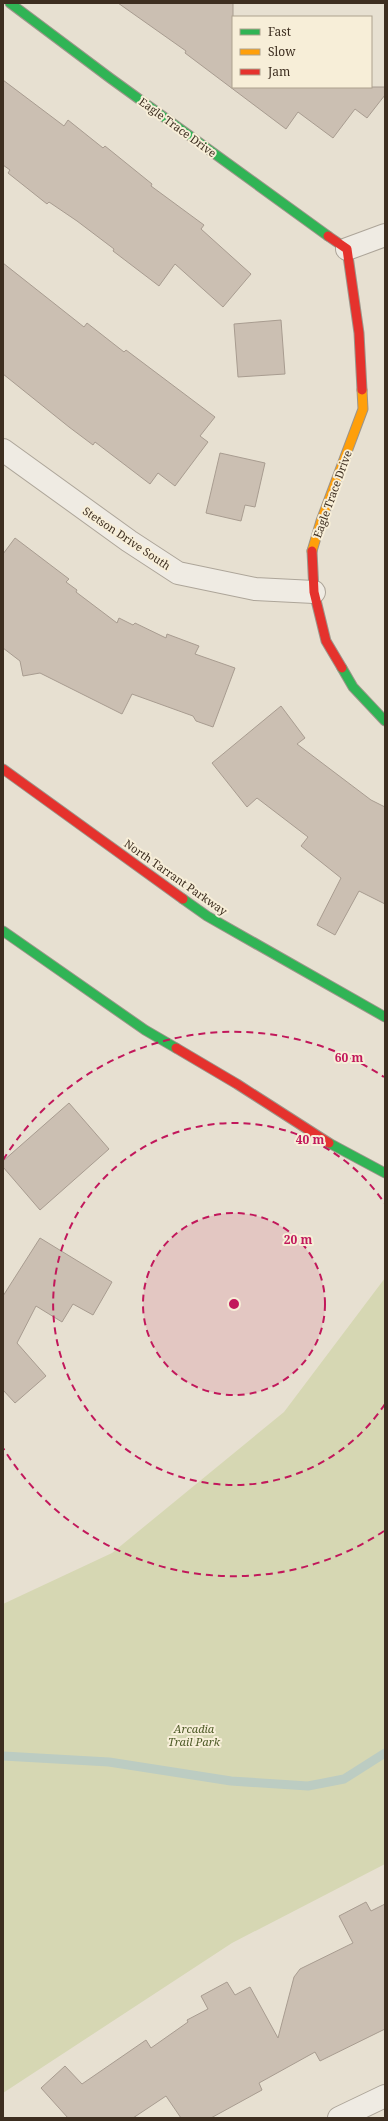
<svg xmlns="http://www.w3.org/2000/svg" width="388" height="2121" font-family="'Noto Serif',serif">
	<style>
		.green { fill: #d6d7b3 }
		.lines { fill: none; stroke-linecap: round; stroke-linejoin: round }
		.stream { stroke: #bcccc2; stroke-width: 9 }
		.building { fill: #cbbfb2; stroke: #a89c90 }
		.street-casing { stroke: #ada599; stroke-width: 24 }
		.fast-casing { stroke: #9c958a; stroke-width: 11 }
		.slow-casing { stroke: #9c958a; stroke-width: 11 }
		.jam-casing { stroke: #9c958a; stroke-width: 11 }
		.street { stroke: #efebe3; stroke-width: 22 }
		.fast { stroke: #30b455; stroke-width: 9 }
		.slow { stroke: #ff9f0a; stroke-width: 9 }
		.jam { stroke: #e5322d; stroke-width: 9 }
		.ring { fill: none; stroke: #c2185b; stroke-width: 2; stroke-dasharray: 7 5 }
		.labels { text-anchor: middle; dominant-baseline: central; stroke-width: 4; stroke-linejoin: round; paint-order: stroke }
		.street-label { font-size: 11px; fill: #3d2e20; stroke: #f7eed8 }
		.park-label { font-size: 11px; font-style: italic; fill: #4d5a26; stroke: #f7eed8 }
		.centre { fill: #c2185b; stroke: #f7eed8; stroke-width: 2 }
		.ring-label { font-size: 12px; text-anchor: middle; font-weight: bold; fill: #c2185b; stroke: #f7eed8; stroke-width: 4; stroke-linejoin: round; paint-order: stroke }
	</style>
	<rect width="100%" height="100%" fill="#e7e0d1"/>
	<!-- green -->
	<path class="green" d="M385,1278V1864L232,1943L3,2093V1604L112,1553L284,1412Z"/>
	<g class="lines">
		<!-- stream -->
		<path class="stream" d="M3,1756L109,1762L231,1781L308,1786L344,1779L385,1753"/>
	</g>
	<!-- building -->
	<g class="building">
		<path d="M118,3H233V87H385V95L367,118L355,109L333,138L298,112L286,129L185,53L186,51Z"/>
		<path d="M3,80L64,126L68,120L103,148L105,146L152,184L151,186L204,225L201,229L251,274L223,307L175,264L159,286L113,251L114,249L77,221L49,202L47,204L8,173L10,170L3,165Z"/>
		<path d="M3,263L84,327L87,323L124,352L126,350L215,417L200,436L208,442L175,486L158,473L150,484L95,442L93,445L69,427L3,374Z"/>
		<path d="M281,320L285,374L238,377L234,324Z"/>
		<path d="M220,453L265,463L255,507L245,505L241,521L206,513Z"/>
		<path d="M15,538L69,579L66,582L77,590L76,592L117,623L119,618L133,625L135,623L166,638L167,634L199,646L195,654L235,668L213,727L196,721L193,716L132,694L122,714L40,673L23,676L20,661L3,648V554Z"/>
		<path d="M281,706L305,738L297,744L371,800L385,807V904L359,891L335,935L317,925L341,878L301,846L308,837L257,798L247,807L212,763Z"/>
		<path d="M69,1103L109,1149L40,1210L3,1167V1161Z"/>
		<path d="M40,1238L112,1282L93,1315L73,1304L62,1322L36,1306L17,1343L46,1376L15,1403L3,1390V1296Z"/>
		<path d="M366,1902L371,1911L385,1904V2029L320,2061L315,2052L259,2083L262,2090L211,2118H181L166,2096L133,2118H68L41,2088L65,2066L82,2084L146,2040L151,2048L188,2022L187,2020L208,2009L201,1996L227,1982L235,1995L250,1987L278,2038L294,1977L300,1969L353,1943L339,1916Z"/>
	</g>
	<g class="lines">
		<!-- street casing -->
		<g class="street-casing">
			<g id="street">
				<path d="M347,249L385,235"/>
				<path d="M3,450L129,541L178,573L255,589L314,592"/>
				<path d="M339,2118L385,2096"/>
			</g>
		</g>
		<!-- fast casing -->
		<g class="fast-casing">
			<g id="fast">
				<path d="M10,3L110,78L328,236"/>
				<path d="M342,668L353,687L385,721"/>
				<path d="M183,899L207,916L385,1017"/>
				<path d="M3,931L145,1030L176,1048"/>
				<path d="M329,1143L385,1173"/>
			</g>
		</g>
		<!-- slow casing -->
		<g class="slow-casing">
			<path id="slow" d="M312,551L321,521L363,409L362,390"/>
		</g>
		<!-- jam casing -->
		<g class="jam-casing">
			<g id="jam">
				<path d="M328,236L347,249L359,333L362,390"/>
				<path d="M312,551L314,592L326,641L342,668"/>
				<path d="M3,769L183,899"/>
				<path d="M176,1048L237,1084L329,1143"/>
			</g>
		</g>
		<!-- street -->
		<use href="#street" class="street"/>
		<!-- fast -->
		<use href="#fast" class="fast"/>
		<!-- slow -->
		<use href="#slow" class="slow"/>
		<!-- jam -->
		<use href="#jam" class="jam"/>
	</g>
	<!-- distance rings -->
	<circle cx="234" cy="1304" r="91" fill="#c2185b" fill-opacity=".12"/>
	<g class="ring">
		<circle cx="234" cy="1304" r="91"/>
		<path d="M385 1404A181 181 0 1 1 385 1204"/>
		<path d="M384 1531A272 272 0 0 1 3 1448M3 1160A272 272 0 0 1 384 1077"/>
	</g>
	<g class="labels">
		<!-- street labels -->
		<g class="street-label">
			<text transform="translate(178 127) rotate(36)">Eagle Trace Drive</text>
			<text transform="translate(332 494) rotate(-70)">Eagle Trace Drive</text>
			<text transform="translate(127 538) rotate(34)">Stetson Drive South</text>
			<text transform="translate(176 877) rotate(35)">North Tarrant Parkway</text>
		</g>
		<!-- park labels -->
		<g class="park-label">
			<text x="194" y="1728">Arcadia<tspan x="194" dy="13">Trail Park</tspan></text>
		</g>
	</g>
	<circle cx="234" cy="1304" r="6" class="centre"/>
	<g class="ring-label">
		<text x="349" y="1062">60 m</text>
		<text x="310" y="1144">40 m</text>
		<text x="298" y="1244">20 m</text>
	</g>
	<!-- border -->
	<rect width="388" height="2121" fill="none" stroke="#3d2e20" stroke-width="8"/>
	<!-- legend -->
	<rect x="232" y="16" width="140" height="72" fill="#f7eed8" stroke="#ada18e"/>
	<rect x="240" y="29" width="20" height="6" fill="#30b455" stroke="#ada18e"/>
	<text x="268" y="36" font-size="12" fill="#3d2e20">Fast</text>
	<rect x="240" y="49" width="20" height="6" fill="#ff9f0a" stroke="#ada18e"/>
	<text x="268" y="56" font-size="12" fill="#3d2e20">Slow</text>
	<rect x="240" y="69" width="20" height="6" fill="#e5322d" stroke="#ada18e"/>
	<text x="268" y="76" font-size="12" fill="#3d2e20">Jam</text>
</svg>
